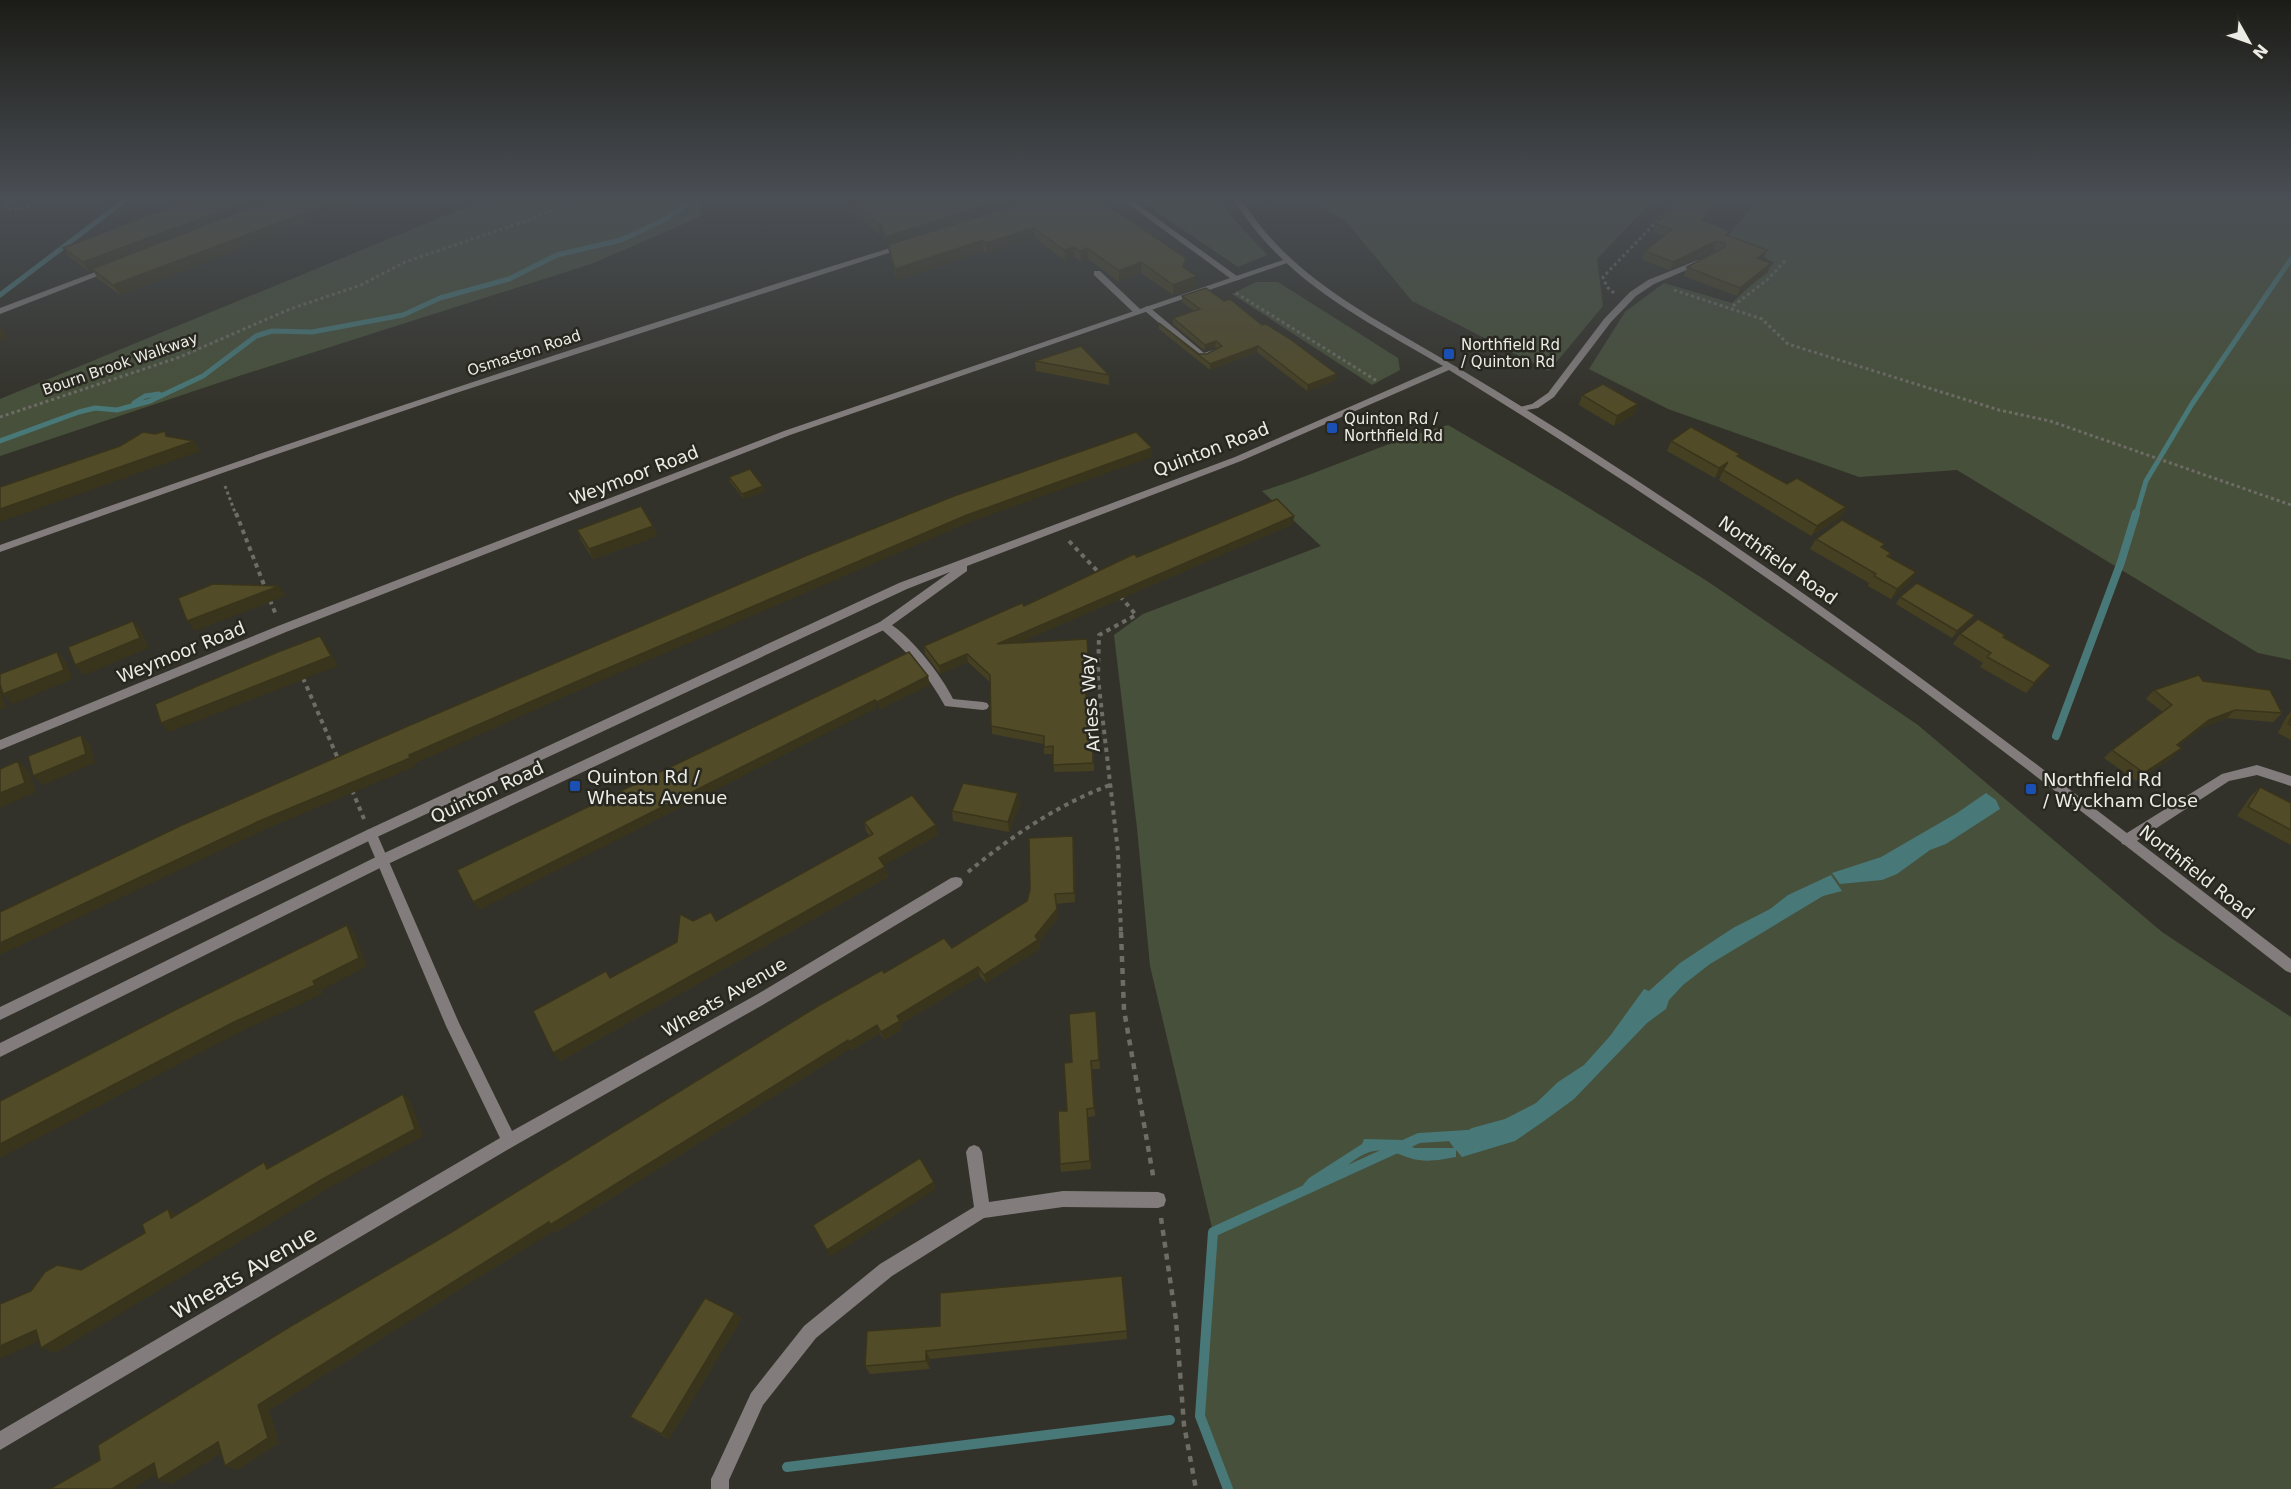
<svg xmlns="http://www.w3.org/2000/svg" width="2291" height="1489" font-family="'DejaVu Sans',sans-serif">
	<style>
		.green { fill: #47503a }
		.water { fill: #487878 }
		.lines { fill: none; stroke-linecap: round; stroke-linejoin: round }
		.stream-far2 { stroke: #487878; stroke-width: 5 }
		.stream-far1 { stroke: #487878; stroke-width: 8 }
		.stream { stroke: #487878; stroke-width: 10 }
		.path-far2 { stroke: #6d6c65; stroke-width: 3; stroke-dasharray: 3 3; stroke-linecap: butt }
		.path-far1 { stroke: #6d6c65; stroke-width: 4; stroke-dasharray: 4.5 4.5; stroke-linecap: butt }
		.path { stroke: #6d6c65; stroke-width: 4.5; stroke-dasharray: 6 6; stroke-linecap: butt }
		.service { fill: #827d7c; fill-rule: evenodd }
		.minor { fill: #827d7c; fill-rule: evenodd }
		.tertiary { fill: #827d7c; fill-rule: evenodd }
		.wall { fill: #464022 }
		.shaded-wall { fill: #39341c }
		.building { fill: #514b28; stroke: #39341c; stroke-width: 1.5 }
		.transit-dot { fill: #1a4fb4; stroke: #292820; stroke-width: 2 }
		.labels { text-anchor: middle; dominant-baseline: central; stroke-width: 5; stroke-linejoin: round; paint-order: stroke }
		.far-poi-label { font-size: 15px; fill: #ecece7; stroke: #292820; text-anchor: start }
		.far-street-label { font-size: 15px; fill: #ecece7; stroke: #292820 }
		.street-label { font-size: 18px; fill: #ecece7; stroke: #292820 }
		.poi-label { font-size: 18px; fill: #ecece7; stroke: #292820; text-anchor: start }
		.near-street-label { font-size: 21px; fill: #ecece7; stroke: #292820 }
	</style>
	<rect width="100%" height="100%" fill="#33322a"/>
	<!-- green -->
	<g class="green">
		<path d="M488,198H702L700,217L591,264L245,374L0,456V399Z"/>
		<path d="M1137,198H1221L1232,217L1267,255L1238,267Z"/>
		<path d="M1312,198H1655L1597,259L1603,306L1549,371L1412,301L1344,219L1317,206Z"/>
		<path d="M1760,198H2291V660L2258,653L1957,470L1859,477L1668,409L1589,369L1625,312L1664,283L1732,303L1774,263L1728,236Z"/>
		<path d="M1256,282H1278L1398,358L1400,370L1372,385L1232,294Z"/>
		<path d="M1448,425L1566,494L1707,581L1918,725L2162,932L2291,1017V1489H1228L1200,1416L1213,1232L1150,966L1137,828L1114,635L1143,614L1321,546L1262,491C1325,472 1384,442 1448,425Z"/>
	</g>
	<!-- water -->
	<g class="water">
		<path d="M1986,793L1996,800L2000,809L1946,844L1930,850L1897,874L1882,880L1840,884L1832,873L1881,857L1957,813Z"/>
		<path d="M1831,875L1842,891L1823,896L1710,964L1683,985L1669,1000L1666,1009L1647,1023L1574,1099L1544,1121L1515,1141L1462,1157L1456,1150V1157C1445,1159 1430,1162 1419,1160C1402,1158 1392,1147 1374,1151C1350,1155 1332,1186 1309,1193L1303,1185L1309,1178L1362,1144L1364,1139L1404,1140L1414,1148H1454L1449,1141L1472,1128L1505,1119L1536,1103L1558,1082L1584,1065L1610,1036L1644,989L1649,991L1680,963L1733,928L1770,909L1788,895Z"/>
	</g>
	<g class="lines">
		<!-- stream-far2 -->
		<g class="stream-far2">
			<path d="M0,295L128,198"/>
			<path d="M134,403L145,396L159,394"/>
			<path d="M0,441L79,412L95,408L117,410L150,401L203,376L256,336L272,331L312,332L403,315L440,298L509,279L557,255L621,240L666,219L695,198"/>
			<path d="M2136,515L2146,481L2192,404L2291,259"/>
		</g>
		<!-- stream-far1 -->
		<path class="stream-far1" d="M2056,736L2121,562L2136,513"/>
		<!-- stream -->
		<g class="stream">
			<path d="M787,1467L1170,1420"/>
			<path d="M1228,1489L1200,1416L1213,1232L1419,1138L1467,1135"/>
		</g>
		<!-- path-far2 -->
		<g class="path-far2">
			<path d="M3,198L10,201L22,198"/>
			<path d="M10,201L5,208C17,211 26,209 35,201L33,198"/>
			<path d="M1674,290L1762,319L1788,344L1999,410L2050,421L2291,505"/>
			<path d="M1236,293L1377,381"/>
			<path d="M1614,293L1607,287L1603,277L1679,198"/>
			<path d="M1733,306L1767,280L1786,260"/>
			<path d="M0,417L180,357L290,309L361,285L405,262L529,220L582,198"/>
			<path d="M225,486L236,515"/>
		</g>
		<!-- path-far1 -->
		<g class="path-far1">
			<path d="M236,513L266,590"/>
			<path d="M1069,541L1101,575"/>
			<path d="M1120,596L1136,615L1099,635L1098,678L1118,852L1121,934"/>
			<path d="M270,600L276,615"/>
			<path d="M303,678L339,761"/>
			<path d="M352,790L364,819"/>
			<path d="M968,872C1012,836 1057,805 1110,785"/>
		</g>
		<!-- path -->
		<g class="path">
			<path d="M1121,932L1124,1010L1154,1181"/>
			<path d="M1161,1218L1176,1320L1184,1425L1196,1489"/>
		</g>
		<!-- service -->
		<g class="service">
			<path d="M1120,198H1129L1241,279L1234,281Z"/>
			<path d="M1698,260L1705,262L1654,284L1636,296L1611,322L1554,397L1538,408L1516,412V408L1532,404L1548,393L1604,319L1630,292L1648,280Z"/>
			<path d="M1094,271H1100L1140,309V313H1134L1094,275Z"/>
			<path d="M1148,306L1204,353L1216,349L1220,352L1206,358H1200L1145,311V307Z"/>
			<path d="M884,621C906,629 943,677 953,699L983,702L987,703L989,706L987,709L983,710L945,706C928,675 907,651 880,628L878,625L880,622Z"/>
		</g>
		<!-- minor -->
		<g class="minor">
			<path d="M900,245L907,247L453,394L228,471L0,552V545C298,438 598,339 900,245Z"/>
			<path d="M1286,259L1293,261L790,435L286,632L0,750V740L278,626L784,431Z"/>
			<path d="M106,268L113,270L0,314V308Z"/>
			<path d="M2257,765L2291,776V786L2257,775L2229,781L2132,844L2127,845L2122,844L2121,840L2122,836L2222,774Z"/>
			<path d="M371,829L375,830L377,834L459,1023L512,1131L756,995L951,878L956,877L961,878L963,882L961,886L766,1003L514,1146L0,1450V1431L500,1138L446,1026L365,834L367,830Z"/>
			<path d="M974,1145L979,1147L982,1152L989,1202L1063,1191L1158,1192L1164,1194L1166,1200L1164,1206L1158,1208L1063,1207L984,1218L892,1276L816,1338L763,1405L729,1480V1489H711V1479L714,1473L751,1393L804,1326L880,1264L974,1207L966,1152L969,1147Z"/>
		</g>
		<!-- tertiary -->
		<path class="tertiary" d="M1232,198H1240C1252,216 1265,233 1281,249C1333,301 1403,334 1465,372C1538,416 1610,462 1680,509C1891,649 2090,805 2291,959V973L2286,971C2135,853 1985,734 1829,622C1705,533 1579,450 1449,370L1241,461L967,566V571L888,628L388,864L0,1057V1043L378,856L880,622L950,572L907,589L375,838L0,1020V1007L367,830L899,583L1235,457L1443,366C1385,332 1322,300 1275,252C1259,236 1245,217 1232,198Z"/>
	</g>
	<!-- wall -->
	<g class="wall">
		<path d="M837,198H1096L1186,269L1196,287L1173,295L1141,273L1119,282L1088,259L1081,262L1075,257L1065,261L1035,238L987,254L984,251L897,280L890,256L888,247H887L883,234L880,235Z"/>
		<path d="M352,204L353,206L120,295L98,279L93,270L89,272L70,257L63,248Z"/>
		<path d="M1713,212L1704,222L1730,231L1728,236L1767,250L1762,260L1768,272L1737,296L1684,276L1687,267L1718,251L1713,250L1670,270L1642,260L1645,251L1664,236L1653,233L1655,224Z"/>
		<path d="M1182,296L1224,301L1262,325L1336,380L1307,391L1257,352L1210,370L1159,329V323L1199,354H1207L1218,348L1215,347L1204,350L1173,324V318L1194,311L1182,302Z"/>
		<path d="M1035,361L1109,375V385L1036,371Z"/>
		<path d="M1582,395L1638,404L1634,414L1614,426L1579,405Z"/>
		<path d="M1671,441L1738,457L1787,484L1846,507L1841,517L1811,536L1719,480L1722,473L1715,478L1667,451Z"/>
		<path d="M729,477L765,491L744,499L730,482Z"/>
		<path d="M1293,524L1018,643L1087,639L1089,676H1084L1087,710H1092L1094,771L1054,772L1053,754H1044V744L992,734L990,682L968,662L940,674L925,654L924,646L1024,606L1137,557Z"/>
		<path d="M653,526L657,536L593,559L581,540L577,530Z"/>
		<path d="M1816,539L1883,548L1891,553L1889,557L1910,582L1891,599L1868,586L1869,583L1810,549Z"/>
		<path d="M1900,597L1975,615L1970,622L1952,638L1896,604Z"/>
		<path d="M1960,634L2005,635L2004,638L2051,665L2044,675L2026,693L1980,667L1983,663L1953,644Z"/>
		<path d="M2203,681L2282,713L2273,722L2227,718L2201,728L2178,746L2173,757L2136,781L2104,758L2112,750L2163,712L2146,699L2154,690Z"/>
		<path d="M2291,712V740L2278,733L2287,716Z"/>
		<path d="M2260,787L2291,803V845L2237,816L2250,797Z"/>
		<path d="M1020,803L1009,832L953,821L952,811Z"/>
		<path d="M864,822L938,835L884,865L888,877L560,1061L611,978L677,942L693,921H716L870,836L866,831Z"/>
		<path d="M1074,845L1075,902L1056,904L1058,918L1039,942L1040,949L986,983L980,976L901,1024L902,1029L884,1040L880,1033L852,1050L851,1048L557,1232L555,1230L474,1280L269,1410L279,1443L237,1470L221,1453L172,1484L158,1480L157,1474L100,1460L450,1233L884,973L952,948L1027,901Z"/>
		<path d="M1096,1011L1100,1069H1092L1095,1116L1088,1117L1091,1169L1061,1172L1060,1164L1072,1062Z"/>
		<path d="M1122,1276L1127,1339L930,1359V1369L870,1374L865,1366L940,1326Z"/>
		<path d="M735,1313L741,1319L669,1439L637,1422L630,1417Z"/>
	</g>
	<!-- shaded-wall -->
	<g class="shaded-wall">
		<path d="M256,198H285L89,272L83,262Z"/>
		<path d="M345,198H367L352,204L353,206L120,295L113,285Z"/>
		<path d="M1010,198H1045L887,247L885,237Z"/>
		<path d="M1716,203L1713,212L1698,229L1701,220Z"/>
		<path d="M881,223L883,234L880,235L878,224Z"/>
		<path d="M1034,228L1035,238L987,254L986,243Z"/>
		<path d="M983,240L984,251L897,280L895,269Z"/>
		<path d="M1716,241L1713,250L1670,270L1673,262Z"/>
		<path d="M1074,247L1075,257L1065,261L1064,250Z"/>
		<path d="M1087,248L1088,259L1081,262L1080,251Z"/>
		<path d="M1767,250L1763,259L1753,267L1757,258Z"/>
		<path d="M1141,262V273L1119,282V271Z"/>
		<path d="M1771,263L1768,272L1737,296L1740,288Z"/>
		<path d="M1197,276L1196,287L1173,295V285Z"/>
		<path d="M0,328H1L9,337L0,341Z"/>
		<path d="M1216,341L1215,347L1204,350L1205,345Z"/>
		<path d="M1258,346L1257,352L1210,370V364Z"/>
		<path d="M1337,374L1336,380L1307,391L1308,385Z"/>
		<path d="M1638,404L1634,414L1614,426L1617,416Z"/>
		<path d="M194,441L201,451L0,522V509Z"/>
		<path d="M1152,448V457L968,523L598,682L414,764L416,766L264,830L0,955V943L257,822L409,755L594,674L967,515Z"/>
		<path d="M1728,462L1722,473L1715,478L1719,468Z"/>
		<path d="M763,486L765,491L744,499L742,494Z"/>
		<path d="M1846,507L1841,517L1811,536L1817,526Z"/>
		<path d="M1294,516L1293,524L998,652L997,644Z"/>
		<path d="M653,526L657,536L593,559L589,549Z"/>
		<path d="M1916,572L1910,582L1891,599L1897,589Z"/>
		<path d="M279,586L286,596L195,631L187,621Z"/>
		<path d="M1975,615L1970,622L1952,638L1957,631Z"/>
		<path d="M133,621L141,630L149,648L84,675L75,665Z"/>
		<path d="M320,636L327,645L338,666L169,732L161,723Z"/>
		<path d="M57,652L66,661L73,679L13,704L3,694Z"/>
		<path d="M967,654L968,662L940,674L939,666Z"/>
		<path d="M2051,665L2044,675L2026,693L2034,683Z"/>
		<path d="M928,676L930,685L879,710L877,702Z"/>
		<path d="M0,688L1,689L6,708L0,710Z"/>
		<path d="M875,700L877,708L479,910L473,902Z"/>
		<path d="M2235,710L2227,718L2201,728L2169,753L2177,745L2209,720Z"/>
		<path d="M81,735L90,744L95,763L43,785L33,776Z"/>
		<path d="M2182,748L2173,757L2136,781L2144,773Z"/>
		<path d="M18,761L29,771L36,792L0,808V793Z"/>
		<path d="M1018,793L1020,803L1009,832L1008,822Z"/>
		<path d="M936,825L938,835L881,867L879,858Z"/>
		<path d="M885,867L888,877L560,1061L553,1053Z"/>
		<path d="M1057,909L1058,918L1039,942L1040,949L986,983L984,975L1035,936Z"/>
		<path d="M347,925L355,934L367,966L322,990L323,994L244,1030L0,1158V1144L313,981Z"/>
		<path d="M978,967L980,976L901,1024L902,1029L884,1040L881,1032L897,1016Z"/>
		<path d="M877,1025L880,1033L852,1050L849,1042Z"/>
		<path d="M848,1040L851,1048L557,1232L555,1230L474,1280L269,1410L279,1443L237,1470L225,1466L258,1405L466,1274Z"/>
		<path d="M403,1094L411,1102L423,1136L331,1187L55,1353L41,1348L321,1180Z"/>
		<path d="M264,1162L274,1169H267Z"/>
		<path d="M934,1182L936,1189L830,1257L827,1250Z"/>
		<path d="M168,1209L179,1216L171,1218Z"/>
		<path d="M735,1313L741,1319L669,1439L662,1434Z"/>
		<path d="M36,1330L50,1336L0,1359V1346Z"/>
		<path d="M926,1351L930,1359V1369L926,1361Z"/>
		<path d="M218,1442L231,1447L172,1484L158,1480Z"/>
		<path d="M154,1463L168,1467L133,1489H112Z"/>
	</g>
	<!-- building -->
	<g class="building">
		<path d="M193,198H256L83,262L63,248Z"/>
		<path d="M275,198H345L113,285L92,269Z"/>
		<path d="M847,198H1010L885,237L881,223L878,224Z"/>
		<path d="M1038,198H1096L1186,258L1183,267L1197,276L1173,285L1141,262L1119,271L1087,248L1080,251L1074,247L1064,250L1034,228L986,243L983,240L895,269L888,245Z"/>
		<path d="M1680,198H1699L1716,203L1701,220L1730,231L1726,235L1767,250L1757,258L1771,263L1740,288L1687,267L1725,247V243L1716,241L1673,262L1645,251L1672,229L1655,224Z"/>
		<path d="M1206,288L1224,301L1230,299L1262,325L1266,324L1290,339L1337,374L1308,385L1258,346L1210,364L1159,323L1199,354H1207L1222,346L1216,341L1205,345L1173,318L1200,309L1182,296Z"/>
		<path d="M1081,346L1109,375L1035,361Z"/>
		<path d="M1603,384L1638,404L1617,416L1582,395Z"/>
		<path d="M1691,427L1740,454L1737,456L1787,484L1797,478L1846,507L1817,526L1723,470L1728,462L1719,468L1671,441Z"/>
		<path d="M165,431L166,436L194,441L0,509V487L120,446L143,432L155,434Z"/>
		<path d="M1136,432L1152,448L967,515L594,674L409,755L410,758L257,822L0,943V912L182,825L408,726L803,557L954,496Z"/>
		<path d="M750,469L763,486L742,494L729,477Z"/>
		<path d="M1277,499L1294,516L997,644L1087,639L1089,668L1084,669L1087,710H1092L1093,763L1053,765V746L1044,747V736L991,726L990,675L967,654L939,666L924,646L1022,603L1024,606L1052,593L1134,554L1137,557Z"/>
		<path d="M641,506L653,526L589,549L577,530Z"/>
		<path d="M1842,520L1885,544L1881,547L1891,553L1887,556L1916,572L1897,589L1874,576L1876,574L1816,539Z"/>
		<path d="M1917,583L1975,615L1957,631L1900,597Z"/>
		<path d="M213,584L279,586L187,621L178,598Z"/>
		<path d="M1978,619L2005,635L2003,637L2051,665L2034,683L1987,657L1991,653L1960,634Z"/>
		<path d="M133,621L140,638L75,665L68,647Z"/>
		<path d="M320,636L331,656L161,723L155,704L278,652Z"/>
		<path d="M57,652L64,670L3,694L0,684V674Z"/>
		<path d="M909,652L928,676L877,702L875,700L473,902L457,870Z"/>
		<path d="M2199,675L2203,681L2270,690L2282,713L2235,710L2209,720L2177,745L2182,748L2144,773L2112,750L2172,705L2154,690Z"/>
		<path d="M2291,718V725L2288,724Z"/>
		<path d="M81,735L86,754L33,776L28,756Z"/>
		<path d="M18,761L25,783L0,793V769Z"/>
		<path d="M963,783L1018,793L1008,822L952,811Z"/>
		<path d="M2260,787L2291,803V830L2248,807Z"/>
		<path d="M912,795L936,825L879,858L885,867L553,1053L533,1011L606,971L610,978L677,942L680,914L693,921L711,912L716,921L873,834L864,822Z"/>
		<path d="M1073,836L1074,893L1055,894L1057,909L1035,936L1038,940L984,975L978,967L897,1016L900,1021L881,1032L877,1025L849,1042L848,1040L550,1225L549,1222L466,1274L258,1405L268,1438L225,1466L218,1442L158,1480L154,1463L112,1489H50L100,1460L98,1445L291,1326L450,1233L818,1006L882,970L884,973L944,938L952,948L1027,901L1030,890L1029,838Z"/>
		<path d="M347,925L359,958L313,981L315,985L234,1022L0,1144V1101L177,1009Z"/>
		<path d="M1096,1011L1099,1060L1091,1061L1094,1108L1087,1109L1090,1161L1060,1164L1058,1111H1067L1064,1063L1072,1062L1069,1014Z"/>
		<path d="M403,1094L415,1129L321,1180L41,1348L36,1330L0,1346V1304L31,1291L45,1272L57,1265L81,1270L145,1233L142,1224L168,1209L171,1218L264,1162L267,1169Z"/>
		<path d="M920,1158L934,1182L827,1250L813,1225Z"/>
		<path d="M1122,1276L1127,1331L926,1351V1361L865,1366L867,1331L940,1326V1293Z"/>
		<path d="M705,1298L735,1313L662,1434L630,1417Z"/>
	</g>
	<!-- sky -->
	<linearGradient id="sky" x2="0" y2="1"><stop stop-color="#1c1c17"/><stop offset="0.49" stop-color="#4a4f55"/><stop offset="1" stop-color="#4a4f55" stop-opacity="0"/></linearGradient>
	<rect width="2291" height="406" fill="url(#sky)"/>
	<!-- markers -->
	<g class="transit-dot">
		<rect x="1443" y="348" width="12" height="12" rx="3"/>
		<rect x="1326" y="422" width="12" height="12" rx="3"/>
		<rect x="569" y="780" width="12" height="12" rx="3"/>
		<rect x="2025" y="783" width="12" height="12" rx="3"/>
	</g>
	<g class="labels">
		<!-- far-poi labels -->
		<g class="far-poi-label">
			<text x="1461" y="345">Northfield Rd<tspan x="1461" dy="17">/ Quinton Rd</tspan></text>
			<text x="1344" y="419">Quinton Rd /<tspan x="1344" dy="17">Northfield Rd</tspan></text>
		</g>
		<!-- far-street labels -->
		<g class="far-street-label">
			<text transform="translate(524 353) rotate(-18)">Osmaston Road</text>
			<text transform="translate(120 364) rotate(-19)">Bourn Brook Walkway</text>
		</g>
		<!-- street labels -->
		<g class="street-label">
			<text transform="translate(1211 449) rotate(-21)">Quinton Road</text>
			<text transform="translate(634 475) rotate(-21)">Weymoor Road</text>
			<text transform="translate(1778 560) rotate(35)">Northfield Road</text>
			<text transform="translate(181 652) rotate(-22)">Weymoor Road</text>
			<text transform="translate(1090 703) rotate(-94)">Arless Way</text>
			<text transform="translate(487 792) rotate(-25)">Quinton Road</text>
			<text transform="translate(2197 872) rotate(38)">Northfield Road</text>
			<text transform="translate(724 997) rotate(-30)">Wheats Avenue</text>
		</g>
		<!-- poi labels -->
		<g class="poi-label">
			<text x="587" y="776">Quinton Rd /<tspan x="587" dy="21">Wheats Avenue</tspan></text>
			<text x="2043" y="779">Northfield Rd<tspan x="2043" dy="21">/ Wyckham Close</tspan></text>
		</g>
		<!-- near-street labels -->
		<g class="near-street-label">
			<text transform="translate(244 1273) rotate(-30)">Wheats Avenue</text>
		</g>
	</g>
	<!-- north arrow -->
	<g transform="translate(2249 42) rotate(130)" stroke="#292820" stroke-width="4.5" paint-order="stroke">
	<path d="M0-4.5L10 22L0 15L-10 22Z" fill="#ecece7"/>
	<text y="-9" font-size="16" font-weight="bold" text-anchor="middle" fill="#ecece7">N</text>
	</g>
</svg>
